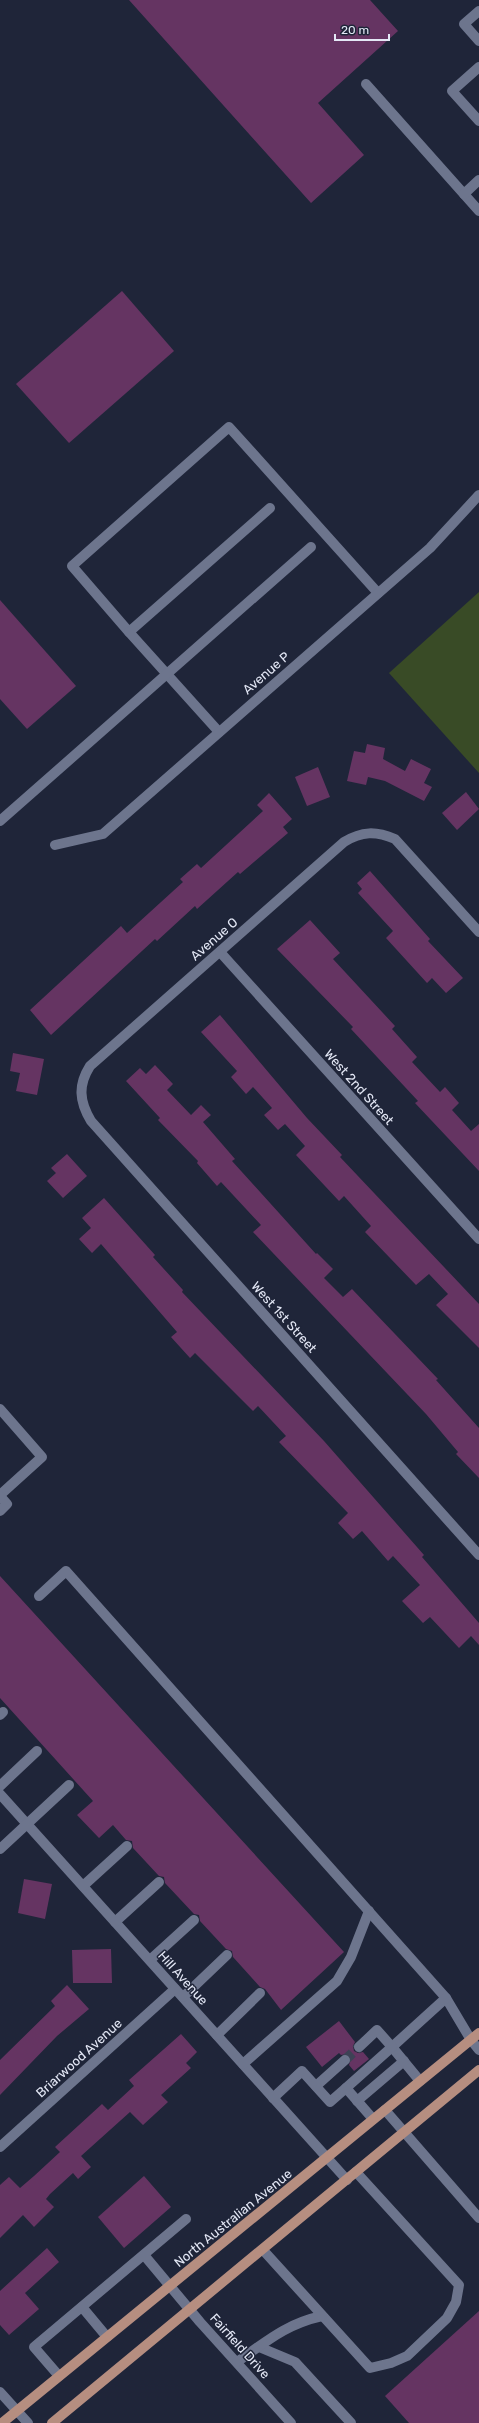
<svg xmlns="http://www.w3.org/2000/svg" width="479" height="2423" font-family="Rubik,sans-serif">
	<style>
		.green { fill: #394b26 }
		.building { fill: #653462 }
		.lines { fill: none; stroke-linecap: round; stroke-linejoin: round }
		.minor-tunnel { stroke: #3d4255; stroke-width: 10; stroke-dasharray: 10 5; stroke-linecap: butt }
		.minor { stroke: #6d758d; stroke-width: 10 }
		.major { stroke: #b68e80; stroke-width: 10 }
		.labels { text-anchor: middle; dominant-baseline: central; stroke-width: 3; stroke-linejoin: round; paint-order: stroke }
		.street-label { font-size: 13px; fill: #e4e8f6; stroke: #1f2539 }
	</style>
	<rect width="100%" height="100%" fill="#1f2539"/>
	<!-- green -->
	<path class="green" d="M479,592V773L389,673Z"/>
	<!-- building -->
	<g class="building">
		<path d="M129,0H370L398,31L318,103L364,155L311,203Z"/>
		<path d="M122,291L174,351L69,443L16,384Z"/>
		<path d="M0,600L76,686L27,729L0,699Z"/>
		<path d="M367,744L385,748L383,759L405,771L411,759L431,769L424,783L432,787L424,801L385,781L368,777L366,785L347,781L354,751L365,753Z"/>
		<path d="M318,767L330,797L307,806L295,777Z"/>
		<path d="M466,792L479,809L457,830L442,813Z"/>
		<path d="M269,793L292,819L283,827L288,833L240,874L238,872L197,909L195,906L157,941L155,939L51,1035L30,1010L121,926L127,933L183,882L180,879L197,864L201,868L263,811L257,805Z"/>
		<path d="M370,871L430,939L428,941L463,978L446,993L432,978L427,983L386,938L393,931L358,893L362,889L357,883Z"/>
		<path d="M310,920L340,953L333,959L395,1026L392,1029L417,1057L412,1062L440,1092L445,1087L459,1103L452,1110L471,1131L479,1124V1171L415,1103L418,1101L351,1029L353,1027L277,949Z"/>
		<path d="M220,1015L307,1118L342,1155L340,1157L479,1304V1348L436,1305L448,1294L429,1274L416,1285L365,1232L371,1226L344,1196L339,1201L296,1155L305,1146L285,1124L278,1130L264,1115L272,1108L253,1087L246,1094L231,1077L237,1071L201,1032Z"/>
		<path d="M13,1053L44,1059L37,1095L16,1091L20,1073L10,1071Z"/>
		<path d="M155,1065L173,1084L167,1090L191,1115L201,1105L211,1115L203,1122L235,1159L232,1161L316,1254L317,1253L333,1269L324,1278L343,1297L352,1289L438,1379L436,1380L479,1428V1478L456,1454L458,1452L426,1414L253,1232L261,1225L221,1182L217,1186L197,1163L198,1161L158,1120L160,1118L126,1081L140,1068L146,1074Z"/>
		<path d="M67,1154L87,1176L63,1198L47,1181L56,1173L51,1168Z"/>
		<path d="M104,1198L155,1255L153,1257L183,1290L182,1292L324,1441L424,1555L422,1557L479,1623V1645L471,1636L459,1648L430,1617L423,1623L402,1601L420,1585L393,1556L388,1561L362,1531L353,1539L338,1523L348,1513L279,1442L286,1436L258,1406L253,1411L195,1353L190,1358L171,1337L177,1332L101,1244L92,1253L79,1239L91,1228L82,1218Z"/>
		<path d="M0,1576L344,1952L281,2010L265,1989L260,1987L233,1957L232,1951L226,1949L200,1921L199,1915L194,1914L165,1883L164,1877L159,1876L133,1848L132,1841L126,1840L113,1825L99,1838L77,1815L93,1801L0,1698Z"/>
		<path d="M24,1879L52,1884L45,1919L18,1913Z"/>
		<path d="M111,1949L112,1983H73L72,1950Z"/>
		<path d="M67,1985L89,2009L57,2036L0,2095V2060L55,2006L51,2001Z"/>
		<path d="M339,2021L355,2042L353,2046L354,2051L358,2053L363,2052L369,2059L354,2071L349,2065L351,2059L347,2054L341,2055L339,2053L322,2067L306,2047Z"/>
		<path d="M181,2034L197,2052L186,2063L191,2068L161,2095L168,2102L143,2125L130,2112L81,2156L91,2167L78,2179L73,2173L50,2194L46,2199L54,2207L34,2227L23,2215L0,2238V2185L9,2177L20,2188L34,2176L60,2152L55,2147L102,2104L108,2110L134,2086L129,2080Z"/>
		<path d="M144,2176L171,2207L124,2248L98,2217Z"/>
		<path d="M47,2248L59,2262L25,2293L39,2309L9,2335L0,2325V2291Z"/>
		<path d="M479,2311V2423H409L385,2396Z"/>
	</g>
	<g class="lines">
		<!-- minor-tunnel -->
		<path class="minor-tunnel" d="M345,2060L359,2047"/>
		<!-- minor -->
		<g class="minor">
			<path d="M479,11L464,24L479,41"/>
			<path d="M479,67L452,91L479,121"/>
			<path d="M366,84L479,211"/>
			<path d="M464,194L479,180"/>
			<path d="M129,632L72,566L229,427L378,593"/>
			<path d="M219,732L129,632L270,508"/>
			<path d="M0,821L311,547"/>
			<path d="M55,845L103,834L430,548L479,495"/>
			<path d="M479,932L395,839C376,831 362,831 344,842L90,1066C78,1085 79,1101 91,1121L479,1555"/>
			<path d="M220,952L479,1239"/>
			<path d="M0,1409L42,1457L0,1495"/>
			<path d="M0,1496L7,1504L0,1511"/>
			<path d="M39,1596L66,1571L446,1998L471,2040L479,2050"/>
			<path d="M0,1715L3,1712"/>
			<path d="M0,1786L37,1751"/>
			<path d="M0,1794L347,2180"/>
			<path d="M0,1849L69,1785"/>
			<path d="M83,1886L127,1846"/>
			<path d="M115,1922L159,1882"/>
			<path d="M150,1960L194,1920"/>
			<path d="M183,1997L227,1955"/>
			<path d="M217,2035L260,1993"/>
			<path d="M243,2064L337,1981L351,1957L369,1911"/>
			<path d="M420,2081L392,2047L446,1998"/>
			<path d="M316,2086L345,2060"/>
			<path d="M346,2088L392,2047L377,2030L359,2047"/>
			<path d="M273,2098L302,2071L330,2102L346,2088L373,2119"/>
			<path d="M357,2101L404,2061"/>
			<path d="M385,2110L479,2218"/>
			<path d="M0,2147L175,1989"/>
			<path d="M263,2250L370,2368L391,2363L407,2356L447,2318L456,2302L459,2285L356,2172"/>
			<path d="M144,2255L200,2322L291,2423"/>
			<path d="M82,2307L107,2337"/>
			<path d="M259,2347L295,2362L351,2423"/>
			<path d="M237,2362C267,2341 286,2324 322,2316"/>
			<path d="M59,2376L34,2347L186,2219"/>
			<path d="M0,2392L28,2423"/>
		</g>
		<!-- major -->
		<g class="major">
			<path d="M2,2423L479,2033"/>
			<path d="M52,2423L479,2070"/>
		</g>
	</g>
	<g class="labels">
		<!-- street labels -->
		<g class="street-label">
			<text transform="translate(266 673) rotate(-41)">Avenue P</text>
			<text transform="translate(214 939) rotate(-41)">Avenue O</text>
			<text transform="translate(359 1087) rotate(48)">West 2nd Street</text>
			<text transform="translate(284 1317) rotate(48)">West 1st Street</text>
			<text transform="translate(183 1978) rotate(48)">Hill Avenue</text>
			<text transform="translate(79 2058) rotate(-42)">Briarwood Avenue</text>
			<text transform="translate(233 2218) rotate(-39)">North Australian Avenue</text>
			<text transform="translate(240 2346) rotate(48)">Fairfield Drive</text>
		</g>
	</g>
	<!-- scale -->
	<path d="M335 34v6h54v-6" fill="none" stroke="#e4e8f6" stroke-width="2"/>
	<text x="341" y="34" font-size="12" fill="#e4e8f6" stroke="#1f2539" stroke-width="3" paint-order="stroke">20 m</text>
</svg>
